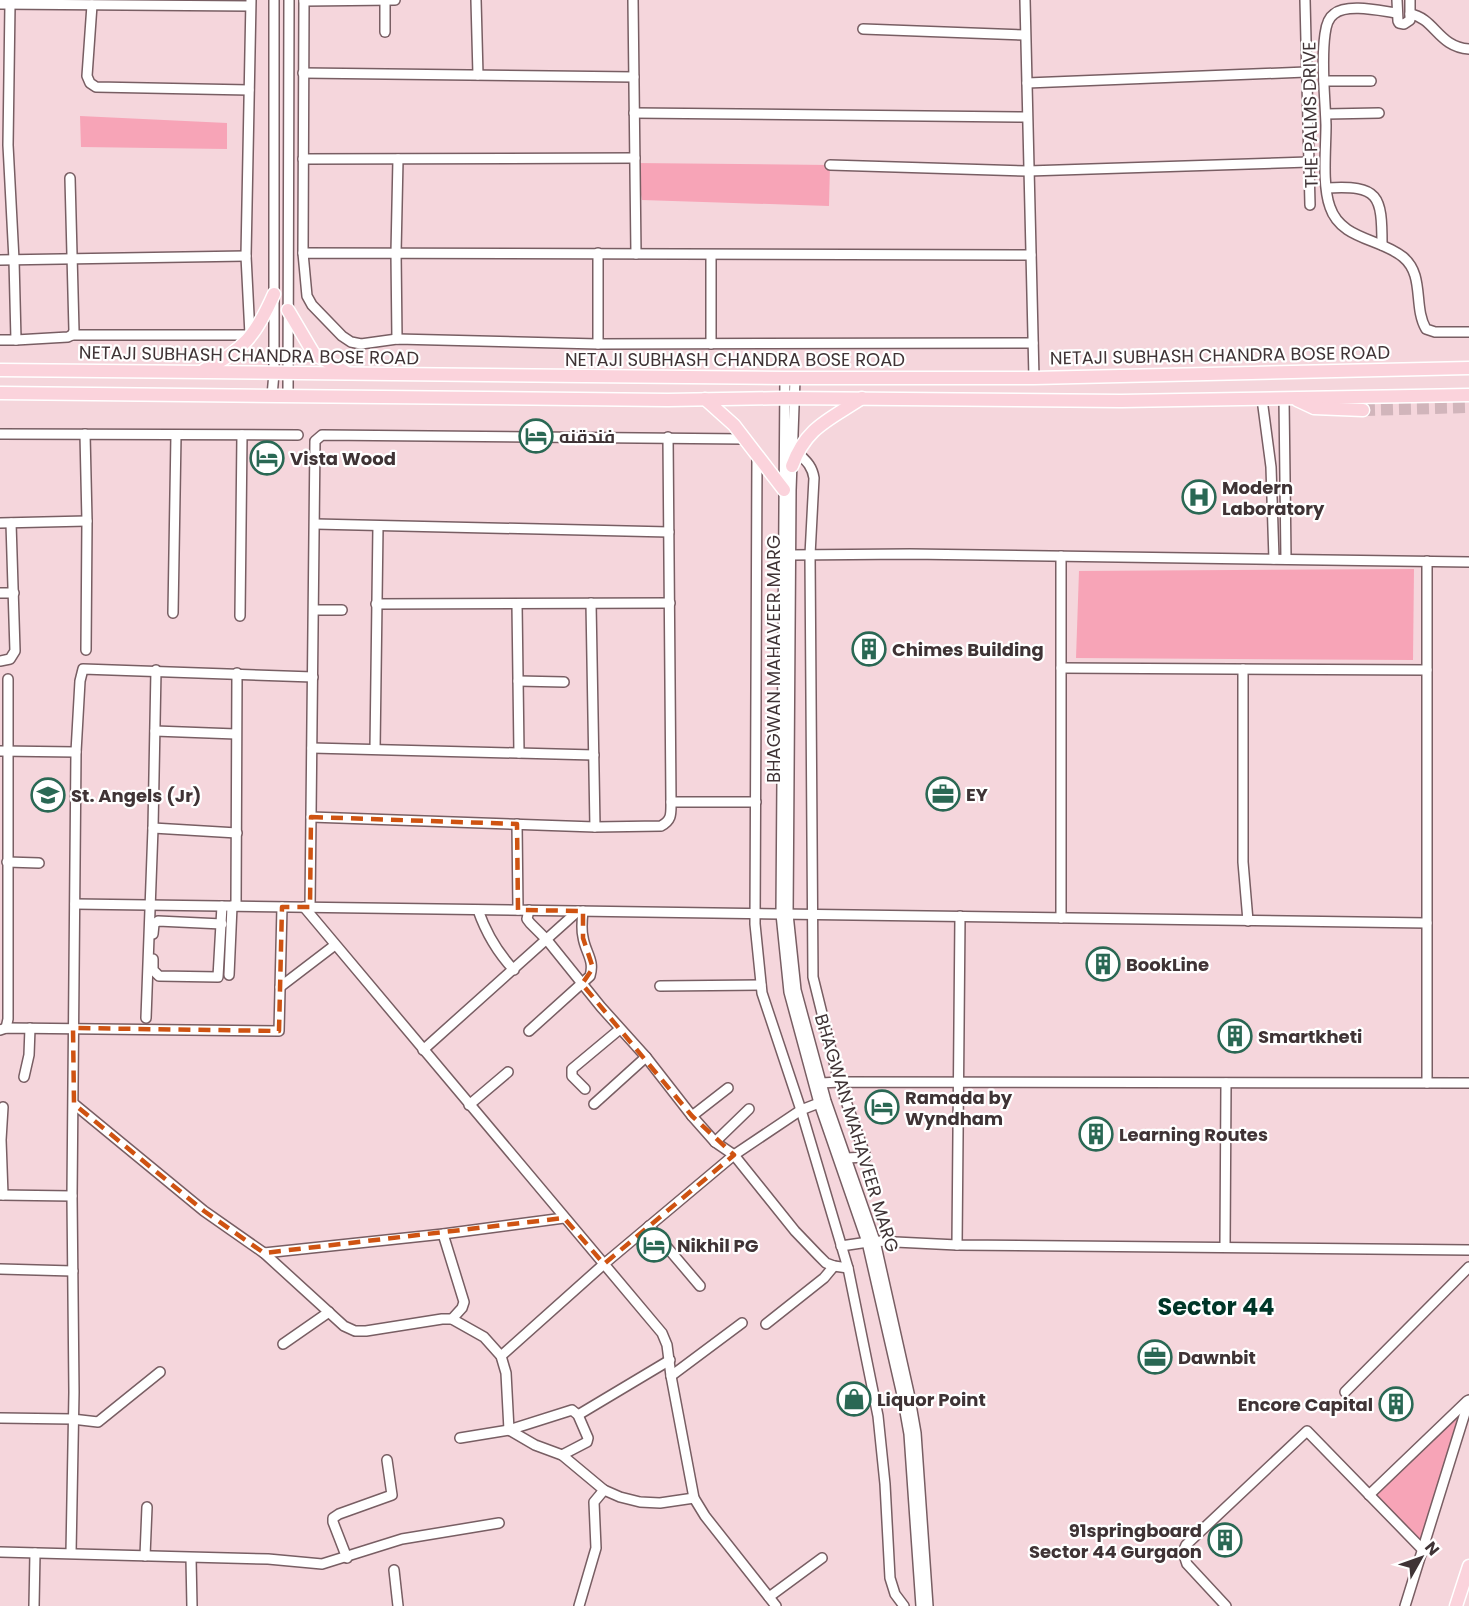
<svg xmlns="http://www.w3.org/2000/svg" width="1469" height="1606" font-family="Poppins,Cairo,sans-serif">
	<style>
		.green { fill: #f7a4b7 }
		.lines { fill: none; stroke-linecap: round; stroke-linejoin: round }
		.major-tunnel { stroke: #d1b5bb; stroke-width: 12; stroke-dasharray: 12 6; stroke-linecap: butt }
		.minor-casing { stroke: #785e63; stroke-width: 12 }
		.major-casing { stroke: #fff; stroke-width: 15 }
		.minor { stroke: #fff; stroke-width: 9 }
		.major { stroke: #fbd3dc; stroke-width: 12 }
		.marked { fill: none; stroke: #cf5312; stroke-width: 4.5; stroke-dasharray: 12 8; stroke-linejoin: round }
		.labels { text-anchor: middle; dominant-baseline: central; stroke-width: 4.5; stroke-linejoin: round; paint-order: stroke }
		.street-label { font-size: 18px; fill: #3f3335; stroke: #fff }
		.poi-label { font-size: 18px; font-weight: bold; fill: #3f3335; stroke: #fff; text-anchor: start }
		.district-label { font-size: 24px; font-weight: bold; fill: #003628; stroke: #fff }
	</style>
	<rect width="100%" height="100%" fill="#f5d6dc"/>
	<!-- green -->
	<g class="green">
		<path d="M80,116L227,123V149L81,147Z"/>
		<path d="M635,163L830,165L829,206L642,200Z"/>
		<path d="M1414,569L1413,660L1076,658L1079,571Z"/>
		<path d="M1460,1413L1420,1542L1374,1494Z"/>
	</g>
	<g class="lines">
		<!-- major-tunnel -->
		<path class="major-tunnel" d="M1363,410L1469,407"/>
		<!-- minor casing -->
		<g class="minor-casing">
			<g id="minor">
				<path d="M385,0V32"/>
				<path d="M476,0L478,75"/>
				<path d="M633,0L636,254"/>
				<path d="M1025,0L1034,378"/>
				<path d="M1305,0L1310,205"/>
				<path d="M1397,0L1398,21L1399,23L1404,24L1410,20V0"/>
				<path d="M304,1L395,0"/>
				<path d="M0,4L250,6"/>
				<path d="M10,4L8,145L14,260L16,340L68,337L72,335L74,331L70,178"/>
				<path d="M92,5L87,76L90,83L96,87L249,90"/>
				<path d="M1397,13C1381,11 1347,3 1334,14C1328,18 1326,26 1325,34C1321,63 1325,95 1326,125C1326,149 1322,185 1330,207C1341,240 1380,238 1403,257C1425,275 1413,307 1426,329L1435,332H1469"/>
				<path d="M1410,14C1435,18 1438,47 1469,49"/>
				<path d="M863,29L1025,35"/>
				<path d="M303,73L634,77"/>
				<path d="M1324,81H1371"/>
				<path d="M1027,83L1306,72"/>
				<path d="M634,113L1027,117"/>
				<path d="M1326,114L1379,113"/>
				<path d="M303,159L635,158"/>
				<path d="M830,165L1028,171L1309,162"/>
				<path d="M1327,188C1379,185 1382,195 1382,245"/>
				<path d="M303,253L304,0"/>
				<path d="M711,255V344"/>
				<path d="M1031,255L303,253L307,296L312,305L342,336L351,342L361,344L397,339L598,344L1033,343"/>
				<path d="M0,260L246,256"/>
				<path d="M72,335H250L246,256L251,0"/>
				<path d="M397,339L396,253L398,159"/>
				<path d="M0,340H16"/>
				<path d="M598,344V253"/>
				<path d="M785,378L781,914L789,992L819,1103L867,1242L902,1395L909,1434L921,1606"/>
				<path d="M795,378L791,490L788,914L796,990L826,1101L875,1241L909,1393L916,1433L928,1606"/>
				<path d="M272,396L274,373V0"/>
				<path d="M288,396L289,0"/>
				<path d="M1262,399L1271,467L1274,559"/>
				<path d="M1284,399L1286,559"/>
				<path d="M0,434L298,435"/>
				<path d="M85,434L87,521L86,650"/>
				<path d="M797,452C805,460 812,465 814,478L810,555L813,977L839,1082L866,1157L847,1158"/>
				<path d="M757,455L755,924L762,993L801,1110L848,1268L878,1416L885,1484L890,1578L895,1594L904,1606"/>
				<path d="M0,523L87,521"/>
				<path d="M315,524L669,532"/>
				<path d="M790,555L910,554L1469,562"/>
				<path d="M0,593H14"/>
				<path d="M591,603L595,827"/>
				<path d="M376,604L670,603"/>
				<path d="M517,604L519,753"/>
				<path d="M314,610H342"/>
				<path d="M173,613L176,435"/>
				<path d="M240,616L242,435"/>
				<path d="M0,661L10,659L15,651L11,523"/>
				<path d="M1061,668L1427,670"/>
				<path d="M1243,669V862L1248,921"/>
				<path d="M518,681L564,682"/>
				<path d="M155,731L236,734"/>
				<path d="M312,748L594,755"/>
				<path d="M375,749L378,526"/>
				<path d="M0,751L76,752"/>
				<path d="M671,802H756"/>
				<path d="M311,817L595,827L661,826C672,820 671,814 671,802L668,437"/>
				<path d="M517,824L518,910"/>
				<path d="M153,828L237,833"/>
				<path d="M7,862L39,863"/>
				<path d="M75,904L1427,923"/>
				<path d="M236,906L237,673"/>
				<path d="M304,907L662,1333L667,1345L671,1376L694,1498L705,1516L776,1606"/>
				<path d="M310,908L315,441L322,435L745,439"/>
				<path d="M478,910C486,933 497,952 514,970"/>
				<path d="M529,910L527,919L530,923L547,940L601,1007L646,1057L594,1104"/>
				<path d="M1061,918V556"/>
				<path d="M153,934L154,924L158,921L222,924"/>
				<path d="M153,959V970L159,976L218,977L222,906"/>
				<path d="M229,975L232,906"/>
				<path d="M660,986L761,985"/>
				<path d="M280,987L335,945"/>
				<path d="M146,1018L153,828L156,670"/>
				<path d="M6,1028L8,1019V679"/>
				<path d="M0,1030L6,1028L279,1031L282,907"/>
				<path d="M529,1031L590,976C595,960 585,952 583,937C581,929 582,920 583,911"/>
				<path d="M423,1050L578,911"/>
				<path d="M646,1057L692,1116L715,1142L734,1155L795,1231L818,1255L826,1263L834,1266L848,1268"/>
				<path d="M24,1077L29,1055L30,1028"/>
				<path d="M822,1083L839,1082L1469,1083"/>
				<path d="M1427,1083V561"/>
				<path d="M585,1089L572,1076V1069L620,1029"/>
				<path d="M74,1104L204,1211L264,1253L344,1326L355,1331H366L442,1319H452L484,1337L501,1356L506,1373L509,1430L535,1445L562,1455L604,1490L620,1497L640,1502L660,1503L694,1498"/>
				<path d="M469,1105L508,1072"/>
				<path d="M692,1116L728,1088"/>
				<path d="M715,1142L749,1109"/>
				<path d="M0,1195L72,1196"/>
				<path d="M3,1195L1,1140L3,1107"/>
				<path d="M649,1226L700,1286"/>
				<path d="M443,1234L464,1302L462,1308L452,1319"/>
				<path d="M957,1245L960,916"/>
				<path d="M841,1246L875,1241L957,1245L1469,1250"/>
				<path d="M1225,1246L1226,1083"/>
				<path d="M264,1253L443,1234L564,1218"/>
				<path d="M0,1269L73,1271"/>
				<path d="M766,1324L824,1278L834,1266"/>
				<path d="M283,1344L329,1312"/>
				<path d="M501,1356L604,1264L734,1155L801,1110L819,1103"/>
				<path d="M671,1376L742,1323"/>
				<path d="M1345,1392L1469,1267"/>
				<path d="M578,1415L670,1360"/>
				<path d="M0,1418L72,1419L98,1422L160,1372"/>
				<path d="M460,1438L509,1430L572,1410L578,1415L588,1438L587,1442L562,1455"/>
				<path d="M1369,1495L1467,1401"/>
				<path d="M0,1552L268,1559L322,1564L402,1539L499,1523"/>
				<path d="M71,1553L74,1392L72,1196L76,752L80,681L83,669L313,677"/>
				<path d="M145,1556L147,1507"/>
				<path d="M191,1558L192,1606"/>
				<path d="M347,1558L333,1522V1518L339,1514L392,1495L387,1460"/>
				<path d="M394,1570L398,1606"/>
				<path d="M769,1597L822,1558"/>
				<path d="M34,1606L35,1553"/>
				<path d="M579,1606L596,1548L594,1502L604,1490"/>
				<path d="M1226,1606L1187,1564L1183,1552L1186,1545L1307,1431L1423,1550"/>
				<path d="M1405,1606L1469,1400"/>
			</g>
		</g>
		<!-- major casing -->
		<g class="major-casing">
			<g id="major">
				<path d="M288,310L314,354L347,373"/>
				<path d="M0,370L785,378H1034L1469,368"/>
				<path d="M204,370C244,350 256,335 274,294"/>
				<path d="M0,393L668,400L784,398L1121,401L1469,395"/>
				<path d="M705,399L734,425L784,490"/>
				<path d="M1297,400L1314,408L1363,410"/>
				<path d="M792,466C806,427 829,420 862,398"/>
				<path d="M1456,1606L1469,1566"/>
			</g>
		</g>
		<!-- minor -->
		<use href="#minor" class="minor"/>
		<!-- major -->
		<use href="#major" class="major"/>
	</g>
	<!-- marked area -->
	<path class="marked" d="M311,817L517,824L518,910L583,911V938L593,968L582,984L692,1116L734,1155L604,1264L564,1218L264,1253L204,1211L74,1104L73,1028L279,1031L282,907H310Z"/>
	<!-- icons -->
	<defs>
		<g id="hotel-ring" transform="scale(1.725)"><circle r="9.5" fill="#fff" stroke="#2a6854" stroke-width="1.5"/><path d="M-6-4.5h1.5V1H6V5H4.5V3h-9V5H-6ZM-4 0a1.8 1.8 0 1 1 3.6 0ZM.5 0V-2.5h3Q6-2.5 6 0Z" fill="#2a6854"/></g>
		<g id="hospital-ring" transform="scale(1.725)"><circle r="9.5" fill="#fff" stroke="#2a6854" stroke-width="1.5"/><path d="M-5-5h3v3.5h4V-5h3V5h-3V1.5h-4V5h-3Z" fill="#2a6854"/></g>
		<g id="building-ring" transform="scale(1.725)"><circle r="9.5" fill="#fff" stroke="#2a6854" stroke-width="1.5"/><path d="M-4-6H4V6H1V3H-1V6H-4ZM-2.5-4.3h1.7v1.8h-1.7ZM.8-4.3h1.7v1.8H.8ZM-2.5-1h1.7V.8h-1.7ZM.8-1h1.7V.8H.8Z" fill="#2a6854"/></g>
		<g id="office-ring" transform="scale(1.725)"><circle r="9.5" fill="#fff" stroke="#2a6854" stroke-width="1.5"/><path d="M-6-3h4V-5.5h4V-3h4V5H-6ZM-1-4.5V-3h2v-1.5ZM-6 0V1H6V0Z" fill="#2a6854"/></g>
		<g id="school-ring" transform="scale(1.725)"><circle r="9.5" fill="#fff" stroke="#2a6854" stroke-width="1.5"/><path d="M0-5L7-2L0 1L-7-2ZM-4 1L0 2.5L4 1V4Q0 6-4 4Z" fill="#2a6854"/></g>
		<g id="shop-ring" transform="scale(1.725)"><circle r="9.5" fill="#fff" stroke="#2a6854" stroke-width="1.5"/><path d="M-5-2.5h2.3a2.7 3.5 0 0 1 5.4 0H5L5.5 6h-11ZM-1.5-2.5h3a1.5 2.3 0 0 0-3 0Z" fill="#2a6854"/></g>
	</defs>
	<g fill-rule="evenodd">
		<use href="#hotel-ring" x="536" y="436"/>
		<use href="#hotel-ring" x="267" y="458"/>
		<use href="#hospital-ring" x="1199" y="497"/>
		<use href="#building-ring" x="869" y="649"/>
		<use href="#office-ring" x="943" y="794"/>
		<use href="#school-ring" x="48" y="795"/>
		<use href="#building-ring" x="1103" y="964"/>
		<use href="#building-ring" x="1235" y="1036"/>
		<use href="#hotel-ring" x="882" y="1107"/>
		<use href="#building-ring" x="1096" y="1134"/>
		<use href="#hotel-ring" x="654" y="1245"/>
		<use href="#office-ring" x="1155" y="1357"/>
		<use href="#shop-ring" x="854" y="1399"/>
		<use href="#building-ring" x="1396" y="1404"/>
		<use href="#building-ring" x="1225" y="1540"/>
	</g>
	<g class="labels">
		<!-- street labels -->
		<g class="street-label">
			<text transform="translate(1310 115) rotate(-91)">THE PALMS DRIVE</text>
			<text transform="translate(249 355) rotate(1)">NETAJI SUBHASH CHANDRA BOSE ROAD</text>
			<text transform="translate(1220 355) rotate(-1)">NETAJI SUBHASH CHANDRA BOSE ROAD</text>
			<text x="735" y="359">NETAJI SUBHASH CHANDRA BOSE ROAD</text>
			<text transform="translate(773 659) rotate(-90)">BHAGWAN MAHAVEER MARG</text>
			<text transform="translate(857 1133) rotate(73)">BHAGWAN MAHAVEER MARG</text>
		</g>
		<!-- poi labels -->
		<g class="poi-label">
			<text x="559" y="436">فندقنه</text>
			<text x="290" y="458">Vista Wood</text>
			<text x="1222" y="487">Modern<tspan x="1222" dy="21">Laboratory</tspan></text>
			<text x="892" y="649">Chimes Building</text>
			<text x="966" y="794">EY</text>
			<text x="71" y="795">St. Angels (Jr)</text>
			<text x="1126" y="964">BookLine</text>
			<text x="1258" y="1036">Smartkheti</text>
			<text x="905" y="1097">Ramada by<tspan x="905" dy="21">Wyndham</tspan></text>
			<text x="1119" y="1134">Learning Routes</text>
			<text x="677" y="1245">Nikhil PG</text>
			<text x="1178" y="1357">Dawnbit</text>
			<text x="877" y="1399">Liquor Point</text>
			<text x="1373" y="1404" text-anchor="end">Encore Capital</text>
			<text x="1202" y="1530" text-anchor="end">91springboard<tspan x="1202" dy="21">Sector 44 Gurgaon</tspan></text>
		</g>
		<!-- district labels -->
		<g class="district-label">
			<text x="1216" y="1306">Sector 44</text>
		</g>
	</g>
	<!-- north arrow -->
	<g transform="translate(1421 1558) rotate(50)" stroke="#ffffff" stroke-width="4.5" paint-order="stroke">
	<path d="M0-4.5L10 22L0 15L-10 22Z" fill="#3f3335"/>
	<text y="-9" font-size="16" font-weight="bold" text-anchor="middle" fill="#3f3335">N</text>
	</g>
</svg>
